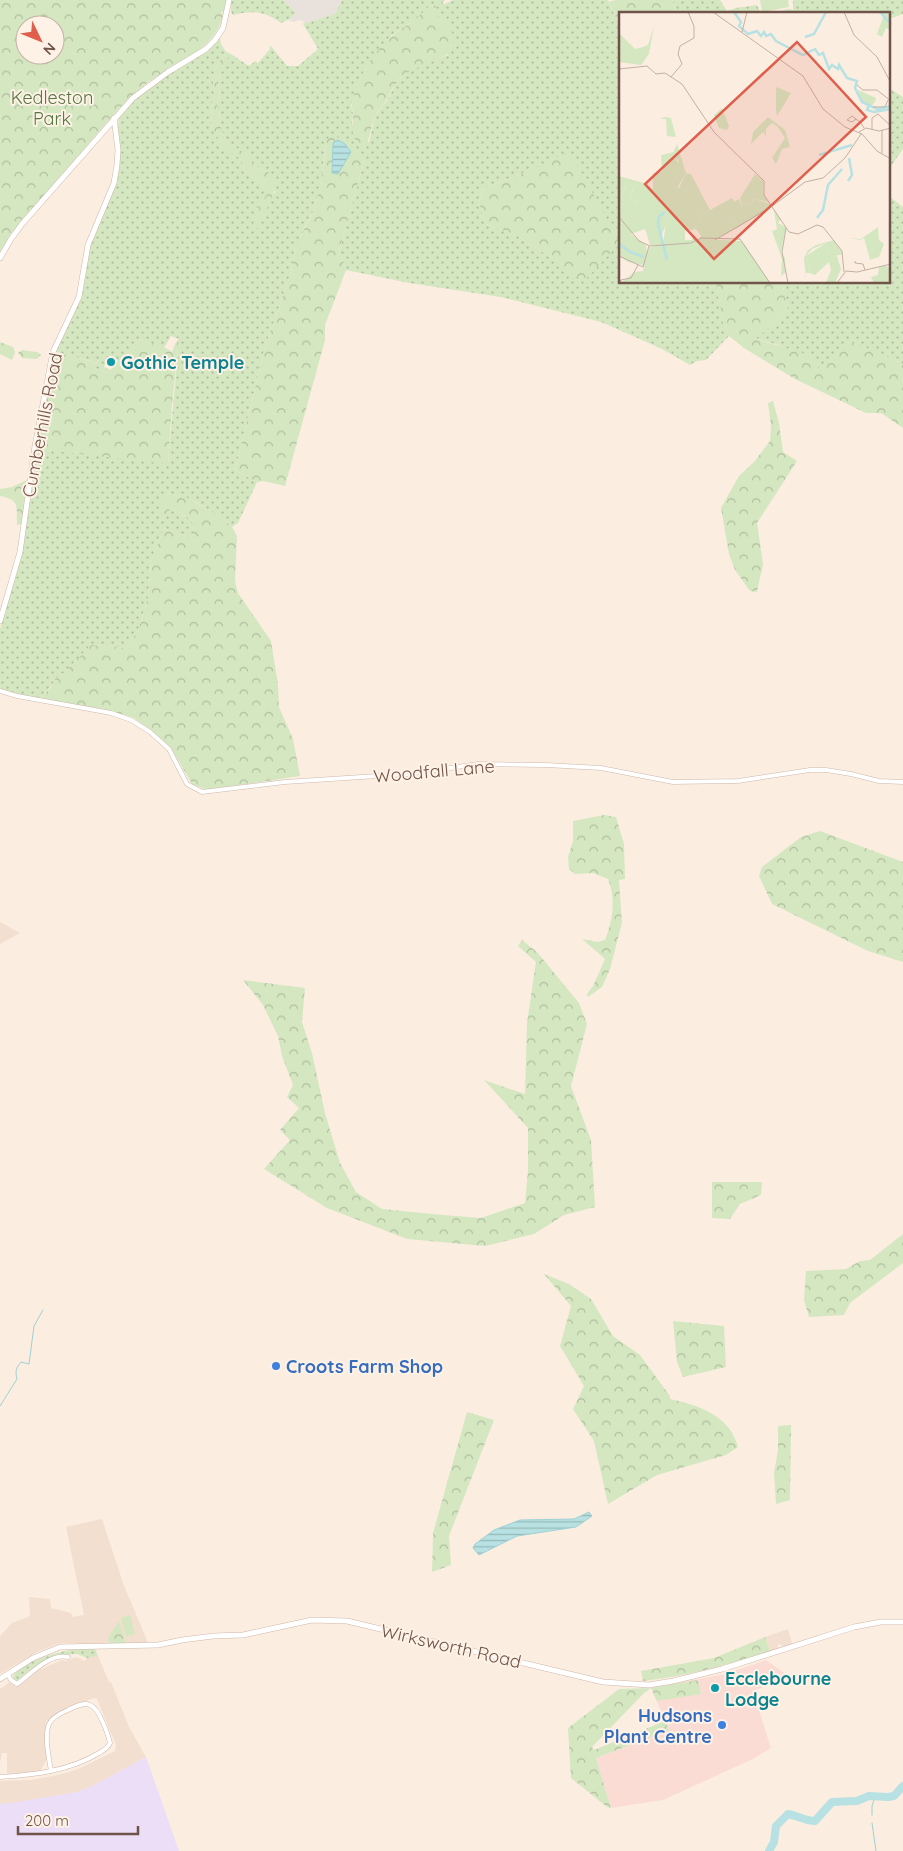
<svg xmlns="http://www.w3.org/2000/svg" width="903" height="1851" font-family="Quicksand,sans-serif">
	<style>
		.residential { fill: #f2dfd0 }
		.commercial { fill: #fadcd5 }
		.industrial { fill: #e9e1dc }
		.education { fill: #ebdef6 }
		.grass { fill: url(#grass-dots); fill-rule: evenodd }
		.forest { fill: url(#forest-crowns); fill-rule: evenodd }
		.pitch { fill: #d4e7c1 }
		.water { fill: url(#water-rules); stroke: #9ed1d4 }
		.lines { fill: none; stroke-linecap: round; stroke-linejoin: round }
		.stream { stroke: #9ed1d4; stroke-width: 1 }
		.river { stroke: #b7e1e2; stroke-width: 8 }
		.street-casing { stroke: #cdb7ab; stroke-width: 5 }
		.secondary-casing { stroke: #d0b6a9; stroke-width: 6 }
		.street { stroke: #fff; stroke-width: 4 }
		.secondary { stroke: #fff; stroke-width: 5 }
		.culture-dot { fill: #0f9aa8; stroke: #fef2e6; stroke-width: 2 }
		.shop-dot { fill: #3f7fe0; stroke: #fef2e6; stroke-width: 2 }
		.labels { text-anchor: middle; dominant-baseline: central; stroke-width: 4; stroke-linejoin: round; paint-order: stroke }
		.park-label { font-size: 18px; fill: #567642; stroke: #fef2e6 }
		.culture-label { font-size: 18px; font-weight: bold; fill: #0d838f; stroke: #fef2e6; text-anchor: start }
		.street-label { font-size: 18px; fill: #705349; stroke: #fef2e6 }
		.shop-label { font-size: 18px; font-weight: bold; fill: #366cbe; stroke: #fef2e6; text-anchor: start }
		.inset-river { fill: none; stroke: #b7e1e2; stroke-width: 2.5 }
		.inset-road { fill: none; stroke: #c3b0a4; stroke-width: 1 }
		.view { fill: #df5e4c; fill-opacity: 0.15; stroke: #df5e4c; stroke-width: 2.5 }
		.inset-edge { fill: none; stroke: #705349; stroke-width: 2.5 }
	</style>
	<defs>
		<pattern id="grass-dots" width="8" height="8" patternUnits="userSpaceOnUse" patternTransform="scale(1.25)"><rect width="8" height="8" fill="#d4e7c1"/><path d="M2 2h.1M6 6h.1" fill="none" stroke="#b0be9f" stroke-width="1.8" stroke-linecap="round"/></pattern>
		<pattern id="forest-crowns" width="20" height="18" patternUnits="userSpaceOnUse" patternTransform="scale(1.25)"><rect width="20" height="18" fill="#d4e7c1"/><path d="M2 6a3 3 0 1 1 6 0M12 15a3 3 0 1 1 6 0" fill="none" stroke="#b0be9f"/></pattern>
		<pattern id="water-rules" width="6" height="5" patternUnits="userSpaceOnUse" patternTransform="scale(1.25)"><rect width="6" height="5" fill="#b7e1e2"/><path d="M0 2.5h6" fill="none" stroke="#99b9b9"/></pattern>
	</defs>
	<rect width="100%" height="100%" fill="#fbeee1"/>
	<!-- residential -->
	<g class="residential">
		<path d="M0,922L20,933L0,944Z"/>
		<path d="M102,1519L123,1583L148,1643L116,1645L66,1643L57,1644L37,1652L0,1674V1636L12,1623L30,1616L29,1597L50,1599L51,1608L71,1613L73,1617L84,1615L66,1527Z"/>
		<path d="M788,1629L792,1644L784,1647L780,1644L778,1645V1649L770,1651L765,1637Z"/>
		<path d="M98,1656L109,1682H111L129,1727L146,1757L92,1786L77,1792L17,1803L0,1804V1781L31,1780L62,1774L78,1769L115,1751L116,1745L97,1699L94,1698L69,1708L46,1721L47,1759L40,1771L28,1773L7,1774V1753H2L0,1763V1689L10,1682L17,1686L22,1683L32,1673L62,1660L66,1661L77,1657L84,1661L87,1658Z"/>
	</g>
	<!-- commercial -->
	<path class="commercial" d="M766,1660L790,1677L753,1691L771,1748L753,1759L663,1800L611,1808L596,1758L669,1730L651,1688L725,1674Z"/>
	<!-- industrial -->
	<path class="industrial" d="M283,0H342L335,14L303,24L304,21L298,20L294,22L288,20L296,13Z"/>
	<!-- education -->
	<path class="education" d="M146,1757L179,1851H0V1804L17,1802L77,1792L92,1786Z"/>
	<!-- grass -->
	<g class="grass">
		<path d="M231,0H283L296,13L288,20L281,23C265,11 252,10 233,15L231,12Z"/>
		<path d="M342,0H445L442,3L445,4L453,0H608L620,27V282L716,283L723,322L729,336L706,360L697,361L690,365L660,348L601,322L501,297L409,283L346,270L339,251L364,162L361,154L334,136L330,135L325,147L322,177L315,208L302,232L295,252L290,276L265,347L235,470L257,482L238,523L232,527C210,510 194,497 166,493L160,515L164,519L171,508L192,520L194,530L191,538L164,528L151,562L148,598L138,631L126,648L91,645L65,672L55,679L52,685L40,698L35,699L0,689V629L15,574L37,449L168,463L179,339L171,336L164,348L138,340L129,356L118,361L108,357L104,367L111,370L108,373L95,368L99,359L98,363L56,352L72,314L93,235L115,182L119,115L122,111L150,85L205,51L220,36L221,44L226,52L216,67L213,79L215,96L210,109L213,129L224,147L241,159L246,172L266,188V196L256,209L261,223L269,200L275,192L268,172L253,165L247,154L226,142L221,128L217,104L220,95L218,80L227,58L231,54L249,66L255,61L258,63L270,49V45L287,66H298L318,49L303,24L335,14ZM437,5L434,9L436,16L448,25V55L424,64L406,73L396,83L386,102L375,116L369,142L352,124L353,114L351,105L359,81L367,66L381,47L393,34L418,18L429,6ZM526,172L553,259L518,236L486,224L479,203L482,189Z"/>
		<path d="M672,0H720L727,11L736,8L757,5L761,14H677Z"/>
		<path d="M793,0H903V14L892,18L889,17V14H767L789,9L793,10Z"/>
		<path d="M889,88L903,97V149L889,169Z"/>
		<path d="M889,196L903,207V364L851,342L817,372L779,345L755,339L782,316L788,307L782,283L889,282Z"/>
		<path d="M76,1649H95L98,1656L87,1658L77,1654L61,1655L31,1669L16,1682L12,1679C17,1662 60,1651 76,1649Z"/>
	</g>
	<!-- forest -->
	<g class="forest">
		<path d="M0,0H227L224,11L221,12L223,15C215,53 170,64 143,86C121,104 103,127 85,148C60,177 35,206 10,235L0,252ZM25,25H55V55H25Z"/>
		<path d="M615,0H672L677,14H620V27L609,2Z"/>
		<path d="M437,5L435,9C437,21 441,18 448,25C454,32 454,42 453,50C437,64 412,64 397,82C392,88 389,96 385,102C383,107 378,110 376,115C370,125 372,137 364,147C348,137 354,129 353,114C353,110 351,107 352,103C357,78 374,51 393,35C401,28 411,24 418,17C422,14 425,10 429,6Z"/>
		<path d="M226,52L231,54L227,59L218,80L220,95L217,104L221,128L226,142L247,154L253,165L268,172L276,182C274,199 263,213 259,229L253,226L256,209L266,196V188L246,172L241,159L224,148L213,129L210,109L215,96L213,79L216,67Z"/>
		<path d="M330,135H334L361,154L364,162L339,251L346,270L325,325V340L285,486L263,481L257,482L235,470L265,347L290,276L295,252L299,239L315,208L322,177L326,141Z"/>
		<path d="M570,151L620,243L583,282L553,259L518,236L486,224L479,203L482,189L526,172Z"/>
		<path d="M716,283H782L788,307L782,316L755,339L801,352L818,363V371L851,341L903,364V428L881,413H866L795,379L744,348L729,336L723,322Z"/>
		<path d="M179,339L172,405L168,464L37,449L56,352L97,363L100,359L102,361L100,367L97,366L95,368L108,373L118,361L129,356L138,340L168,349L172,352L176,342Z"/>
		<path d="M0,342L13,347L15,352L12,360L0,354Z"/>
		<path d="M22,350L37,352L41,355L37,359L22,358L18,353Z"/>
		<path d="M773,401L779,423L783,452L797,461L757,523L763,564L757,592L750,591L735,570L729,554L721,508L739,476L754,462L770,441L771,425L768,403Z"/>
		<path d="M27,480L29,481L21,524L17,525C16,507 21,500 0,496V489L12,487Z"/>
		<path d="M166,493L184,496L213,512L232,527L237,536L235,581L238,593L271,641L278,685L279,707L293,739L300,776L207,790L192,784L171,748L153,732L134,718L111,711L40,698L52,686L55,679L65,672L91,645L126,648L138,631L148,598L151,562L164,528L191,538L194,530L192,520L171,508L164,519L160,515L161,501Z"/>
		<path d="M604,815L616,817L624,844L625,879L619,880L622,923L610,969L602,987L588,997L587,994L593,986L605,959L582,939L597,942L605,940C613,920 616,899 608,879L593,873L575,874L569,869L568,857L573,841V821Z"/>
		<path d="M820,831L903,862V962L868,951L772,904L759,876L762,867L801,837Z"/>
		<path d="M522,940L537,952L579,1003L587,1024L571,1086L591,1140L595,1207L564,1215L534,1234L485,1246L407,1239L327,1208L264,1169L290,1140L280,1130L299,1108L287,1097L293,1085L282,1056L278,1036L263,1005L243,980L305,988L302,1022L312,1053L325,1113L340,1163L356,1192L382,1209L443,1215L481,1218L525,1203L528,1170V1128L484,1080L525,1094L527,1023L536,962L518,946Z"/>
		<path d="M712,1182H762L761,1195L740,1204L730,1219L712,1218Z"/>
		<path d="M903,1234V1263L850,1303L844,1315L809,1317L804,1300L806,1271L846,1269L860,1261L870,1260Z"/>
		<path d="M544,1274L569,1284L591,1299L613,1336L640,1355L670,1396V1399C699,1405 730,1416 738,1447L726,1455L657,1475L608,1504L594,1441L573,1409L584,1386L560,1346L571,1306Z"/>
		<path d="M673,1321L724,1326L726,1367L683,1377L677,1362Z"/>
		<path d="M467,1412L494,1420L449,1536L451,1565L432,1572L433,1533Z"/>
		<path d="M791,1425L790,1500L776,1504L774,1473L778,1450V1426Z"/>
		<path d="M119,1621L126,1644L109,1645L108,1638Z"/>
		<path d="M765,1637L770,1651C729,1665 687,1676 643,1681L641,1671L714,1658Z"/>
		<path d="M698,1680L701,1694L657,1701L651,1688L644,1693L592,1747L594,1750L665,1721L669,1730L596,1758L611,1808L607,1807L571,1778L568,1728L619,1689L651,1688Z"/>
	</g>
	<!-- pitch -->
	<g class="pitch">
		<path d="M760,0H788L789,7L762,12Z"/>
		<path d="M130,1615L135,1634L126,1637L121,1618Z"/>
	</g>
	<!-- water -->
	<g class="water">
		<path d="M338,140L345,144L351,152L338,174L332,173L333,143Z"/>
		<path d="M589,1512L592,1516L576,1527L517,1536L479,1555L473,1548L475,1544L494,1530L520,1520L574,1519Z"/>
	</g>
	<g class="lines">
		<!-- stream -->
		<g class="stream">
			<path d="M0,1406L17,1379C15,1371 16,1368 21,1362L29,1364L34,1326L43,1310"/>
			<path d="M869,1796L874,1800L872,1806V1815"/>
			<path d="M872,1823L876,1851"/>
		</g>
		<!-- river -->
		<path class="river" d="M769,1851L774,1842L776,1826L788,1814C798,1816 805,1821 815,1821L832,1802L857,1801L869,1796L888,1797L894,1796L903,1786"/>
		<!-- street casing -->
		<g class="street-casing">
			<g id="street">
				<path d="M0,691L17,696L111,713L131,720L150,732L169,749L187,784L202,792L285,782L408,774L478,764L546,765L601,768L673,782L738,781L810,770H826L851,774L879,781L903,782"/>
				<path d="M8,1675L11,1680L17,1684C31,1674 49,1653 68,1657"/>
				<path d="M0,1777C34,1775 69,1771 99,1753C104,1750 108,1748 110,1743C108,1734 99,1708 90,1705C83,1702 74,1707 68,1710C61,1713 52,1717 49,1724C44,1737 49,1758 51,1771"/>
			</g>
		</g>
		<!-- secondary casing -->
		<g class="secondary-casing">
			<g id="secondary">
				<path d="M0,258L11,239L22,224L133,98L168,72L206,49L215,40L223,28L229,0"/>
				<path d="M0,621L20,552L35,446L53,352L79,297L88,245L114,183L117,165L118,150L114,118"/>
				<path d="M0,1679L33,1658L60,1647L158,1645L182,1640L213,1636L243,1635L312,1620L347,1621L603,1682L649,1685L673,1681L722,1669L854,1627L881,1622H903"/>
			</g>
		</g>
		<!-- street -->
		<use href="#street" class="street"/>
		<!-- secondary -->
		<use href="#secondary" class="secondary"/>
	</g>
	<!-- markers -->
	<g class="culture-dot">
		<circle cx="111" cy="362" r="5"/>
		<circle cx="715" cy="1688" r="5"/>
	</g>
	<g class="shop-dot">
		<circle cx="276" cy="1366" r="5"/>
		<circle cx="722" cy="1725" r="5"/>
	</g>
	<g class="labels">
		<!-- park labels -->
		<g class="park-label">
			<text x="52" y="97">Kedleston<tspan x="52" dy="21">Park</tspan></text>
		</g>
		<!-- culture labels -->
		<g class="culture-label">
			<text x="121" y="362">Gothic Temple</text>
			<text x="725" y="1678">Ecclebourne<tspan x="725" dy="21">Lodge</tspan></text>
		</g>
		<!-- street labels -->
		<g class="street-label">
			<text transform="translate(42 425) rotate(-79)">Cumberhills Road</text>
			<text transform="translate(434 771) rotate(-5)">Woodfall Lane</text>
			<text transform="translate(451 1646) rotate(13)">Wirksworth Road</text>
		</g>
		<!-- shop labels -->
		<g class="shop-label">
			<text x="286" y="1366">Croots Farm Shop</text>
			<text x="712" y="1715" text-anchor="end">Hudsons<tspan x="712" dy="21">Plant Centre</tspan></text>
		</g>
	</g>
	<!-- overview -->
	<g transform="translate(619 12)">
		<rect width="271" height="271" fill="#fbeee1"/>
		<path d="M262,0H271V18L267,16L263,25L258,22L264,5ZM239,78L257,86L256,90L252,94L243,90ZM55,140L58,150L63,151L65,159L60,158L52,175L60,176L67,161L72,162L91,198L80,204L81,209L120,187L123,195L124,190L126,193L136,187L151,192L152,195L129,209L120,198L109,206L117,209L120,215L95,228L103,241L126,233L151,271H72L63,267L49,249L64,271H0V267L1,270L12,266L15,260L25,259L24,253L9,250L0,244V232L8,237L0,231V164L25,171L34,177V161L43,160L42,143ZM7,175L14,178L10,186L18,191L14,196L2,185ZM45,201L48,204L44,232L38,211L40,204ZM26,217L31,233L38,234L72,231L78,227L73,221V228H66V219L77,217L82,224L80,229H88L91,234L99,258L91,266L83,265L82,261L70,255L66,249L60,253V243L49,239L48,247L40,235L30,237L28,242L27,233L12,222ZM207,231L209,245L218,244L222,257L216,271H207L212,258L210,250L196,263L191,261L187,244Z" fill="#d4e7c1" fill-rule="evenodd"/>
		<path d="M35,14L30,42L22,53L0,50V21L16,37L24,35L29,33ZM157,75L172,81L158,104L157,98ZM103,96L110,114L108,118L100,116L95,103ZM46,105L52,106L57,125L48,124L47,107H41ZM149,105L166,118L171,135L163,137L157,152L153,146L166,126L158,114L153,111L147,117V124L144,120L132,132L134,120ZM58,132L67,161L58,176L52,175L60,158H65L54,141ZM136,162L144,169V181L149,190L136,187L126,193L124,190L123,195L121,186ZM8,174L14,177L10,186L18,191L14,197L2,185ZM113,186L116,191L81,209L80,204ZM120,197L129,209L120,215L117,209L109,206ZM155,199L162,207L159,211L167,215L162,240L166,246V261L162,264L163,247L153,219L158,217ZM45,201L48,204L47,213L42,224L38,211L40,204ZM259,215L260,228L265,232L260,245L251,248L245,226L242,228L230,226L242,227ZM83,227L123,229L151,271H2L15,260H24L26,246L10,240L0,231L11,240L26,245L31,235ZM215,228L224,242L209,246L207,231L193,237L187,244L191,261H187V267L185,246L189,238L197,233ZM266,253L271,257V271H255L252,265L259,263L260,255Z" fill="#d4e7c1"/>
		<path class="inset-river" d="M115,0L122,10L120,14L129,22L138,19L142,24L145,20L147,24L152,22L157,29L184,43L196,37L200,43L204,41L210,57L213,53L219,57L220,53L228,66L238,69L236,76L243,90L258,97L272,94M261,0L272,12M186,25L195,22L207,0M250,93L248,98L255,100L272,97M200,143L233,133M229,169L233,163L230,146M46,200L40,205L39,212L48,248M198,206L204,198L209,173L223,157M0,232L11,240L25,245"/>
		<path class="inset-road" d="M94,0L184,64L204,97L226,115L243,122L258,139L272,147M225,0L235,23L258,45L272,71M123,20L128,0M0,57L28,54L37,62L46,61L63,72L95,120L145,169V183L170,220L179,222L198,213L204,215L223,239L225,260M52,65L63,52L59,42L61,34L75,26V14L69,0M238,73L244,78H258L272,89M254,95H266L269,88M237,107L233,110L228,108L233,104L237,107L242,111L245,116M253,117V106L259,102L272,114M263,118V141M240,120L247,116L260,119L272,116M0,205L20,229L31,234L72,231L82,226L121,227L151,271M167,216L163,240L169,271M96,228L152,195L186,170L204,166L226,146L242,122M0,244L24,255L30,234M236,249V251L244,252L246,258M1,271L2,268L12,266L19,253M218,271L227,259L238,260L272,252"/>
		<path class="view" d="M178,30L247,105L95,247L26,172Z"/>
		<rect width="271" height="271" class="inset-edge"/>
	</g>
	<!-- north arrow -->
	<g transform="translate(40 40) rotate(133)"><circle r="24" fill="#fef2e6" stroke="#c5b2a7"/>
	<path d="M0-4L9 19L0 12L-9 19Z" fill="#df5e4c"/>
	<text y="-8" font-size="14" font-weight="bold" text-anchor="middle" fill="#705349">N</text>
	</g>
	<!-- scale -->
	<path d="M18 1826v8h120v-8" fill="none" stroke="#705349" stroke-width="2.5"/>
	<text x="25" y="1826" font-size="15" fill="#705349" stroke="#fef2e6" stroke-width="4" paint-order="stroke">200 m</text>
</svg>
